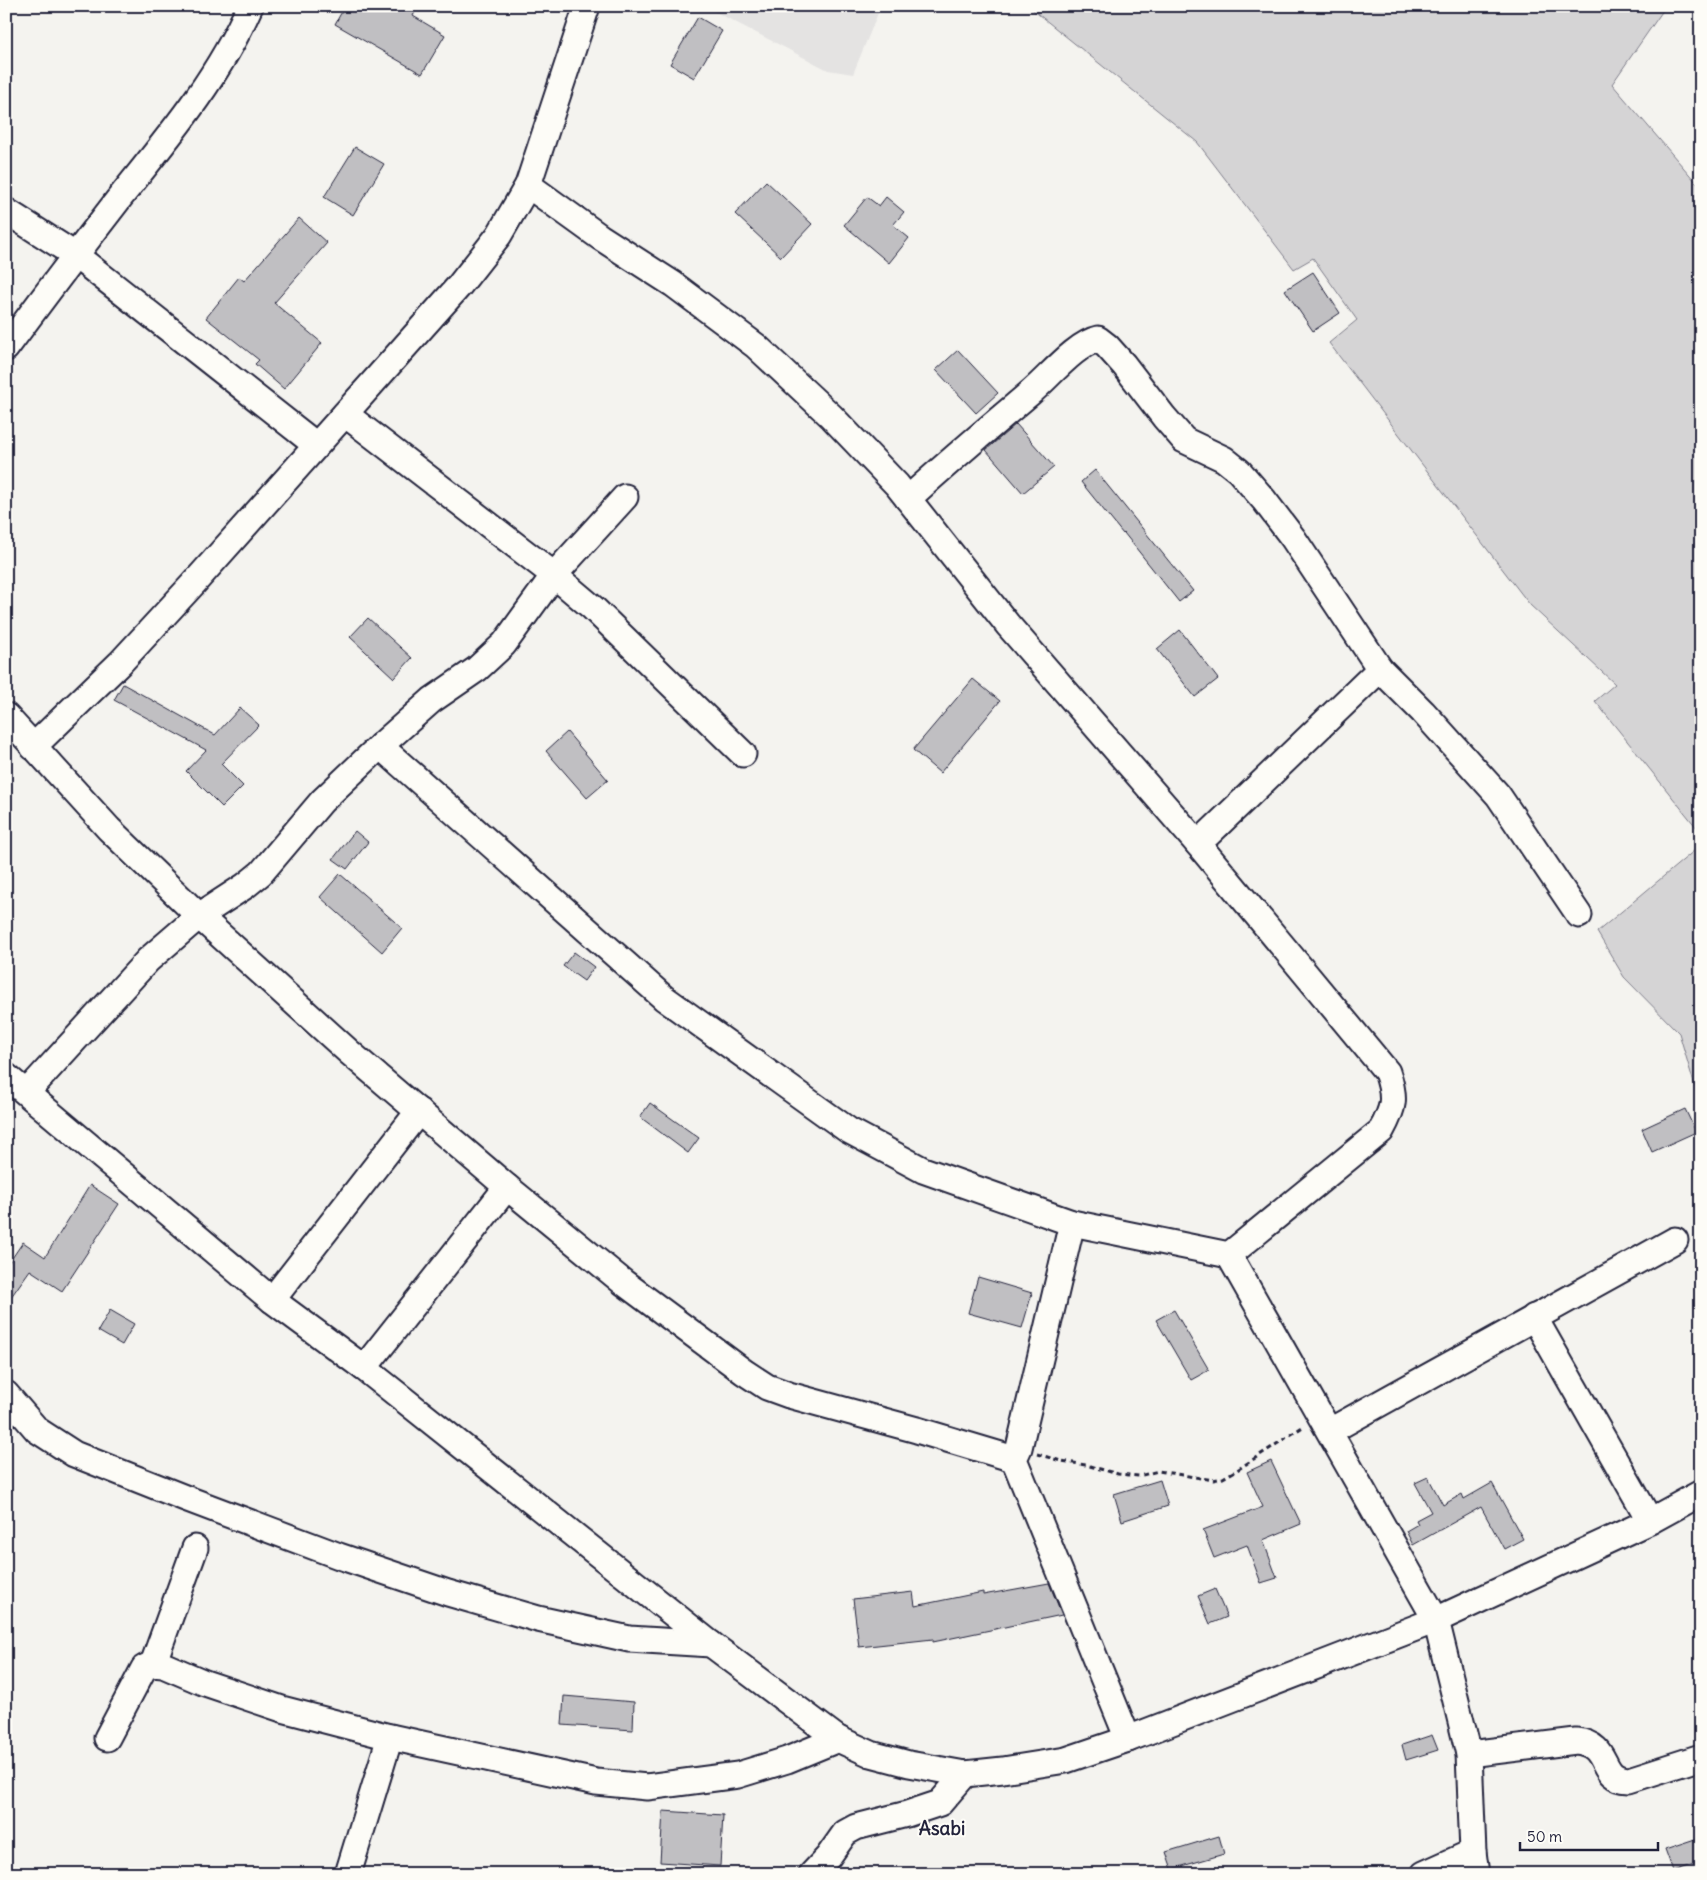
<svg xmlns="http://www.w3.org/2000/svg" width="1707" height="1880" font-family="Delius,sans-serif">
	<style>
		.built { fill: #e4e3e2 }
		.green { fill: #d5d4d5; stroke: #7c7b88 }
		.building { fill: #c0bfc2; stroke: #22223b }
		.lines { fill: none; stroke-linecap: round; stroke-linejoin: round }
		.minor-casing { stroke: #22223b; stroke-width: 29 }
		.path { stroke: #22223b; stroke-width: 3; stroke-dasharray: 5 4; stroke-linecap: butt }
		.minor { stroke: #fdfcf7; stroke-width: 25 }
		.labels { text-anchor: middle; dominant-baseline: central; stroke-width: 4; stroke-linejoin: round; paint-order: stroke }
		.district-label { font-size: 19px; font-weight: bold; fill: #22223b; stroke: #fdfcf7 }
	</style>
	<rect width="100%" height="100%" fill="#f4f3ef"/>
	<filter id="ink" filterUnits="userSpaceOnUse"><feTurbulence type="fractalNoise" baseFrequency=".02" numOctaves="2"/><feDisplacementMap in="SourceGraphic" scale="10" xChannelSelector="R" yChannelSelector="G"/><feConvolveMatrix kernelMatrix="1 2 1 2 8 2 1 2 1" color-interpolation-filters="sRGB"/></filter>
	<g filter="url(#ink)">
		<!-- built -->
		<path class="built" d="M704,6H881L853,74L828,70Z"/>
		<!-- green -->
		<g class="green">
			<path d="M1028,6H1666L1612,84L1701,188V833L1595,701L1615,684L1530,605L1329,343L1357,320L1313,258L1294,269L1197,142Z"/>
			<path d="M1701,845V1107L1679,1033L1624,977L1597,932Z"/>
		</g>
		<!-- building -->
		<g class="building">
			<path d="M345,6H408L416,10L413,16L445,35L422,74L335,24Z"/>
			<path d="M698,17L722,31L694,78L670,64Z"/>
			<path d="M355,147L384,164L353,215L324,197Z"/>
			<path d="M766,181L812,224L781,257L735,214Z"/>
			<path d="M867,197L879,206L886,197L904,212L893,225L909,238L889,263L844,225Z"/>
			<path d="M299,218L327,243L274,303L322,343L284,389L255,364L259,360L206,318L239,277L244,281Z"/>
			<path d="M1313,272L1340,313L1313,331L1285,290Z"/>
			<path d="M958,350L998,393L976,413L936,370Z"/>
			<path d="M1016,424L1054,467L1023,493L986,450Z"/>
			<path d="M1095,470L1193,591L1179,602L1124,533L1123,534L1081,482Z"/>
			<path d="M368,618L412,658L394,678L350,637Z"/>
			<path d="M1180,630L1218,679L1195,697L1157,649Z"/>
			<path d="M973,679L1000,701L940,773L913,750Z"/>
			<path d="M123,684L215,735L240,708L259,725L221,764L243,786L222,807L186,771L206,750L114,700Z"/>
			<path d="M567,732L608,780L587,798L546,751Z"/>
			<path d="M355,831L368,842L347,869L333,859Z"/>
			<path d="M340,874L402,928L382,952L320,897Z"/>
			<path d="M574,952L594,967L584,981L563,966Z"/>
			<path d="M650,1103L699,1138L688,1153L640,1117Z"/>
			<path d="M1685,1109L1696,1132L1652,1152L1642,1129Z"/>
			<path d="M90,1185L119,1204L62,1291L30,1270L6,1304V1267L23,1242L45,1257Z"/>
			<path d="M978,1277L1032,1293L1022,1328L968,1313Z"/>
			<path d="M110,1310L134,1324L122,1345L98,1331Z"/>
			<path d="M1174,1310L1209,1370L1191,1380L1156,1320Z"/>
			<path d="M1271,1461L1301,1524L1263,1540L1277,1578L1261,1583L1247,1545L1214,1558L1203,1530L1263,1507L1247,1472Z"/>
			<path d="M1428,1477L1443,1505L1462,1494L1464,1499L1492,1483L1523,1539L1504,1549L1481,1507L1413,1545L1406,1531L1418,1524L1416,1520L1431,1512L1415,1483Z"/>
			<path d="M1160,1480L1168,1506L1122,1521L1114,1494Z"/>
			<path d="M1049,1583L1062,1615L933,1642V1639L859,1647L853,1599L913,1592L915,1606L983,1592V1595Z"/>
			<path d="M1215,1589L1227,1617L1210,1624L1198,1596Z"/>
			<path d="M564,1696L634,1702L633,1730L562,1725Z"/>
			<path d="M1432,1735L1438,1750L1406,1760L1402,1745Z"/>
			<path d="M663,1811L723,1815L720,1866L660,1862Z"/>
			<path d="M1219,1836L1224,1854L1172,1869L1166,1852Z"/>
			<path d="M1701,1837V1862L1673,1871L1665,1849Z"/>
		</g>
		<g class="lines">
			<!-- minor casing -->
			<g class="minor-casing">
				<g id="minor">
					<path d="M6,211L75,255L316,445"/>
					<path d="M6,348C43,298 80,249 118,200C167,139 218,79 250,6"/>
					<path d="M345,414L554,575L593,608L743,754"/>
					<path d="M908,499C948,462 989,428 1030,393C1048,378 1077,343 1098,339L1107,346L1124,365L1164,417L1184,440L1224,459L1239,471L1264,500L1293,538L1380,669L1423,712L1498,795L1579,915"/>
					<path d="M6,716L109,829L199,916L349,1052L507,1187L623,1282L744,1372L767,1387L789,1395L917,1430L1014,1459"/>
					<path d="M380,746L664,998L848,1130L923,1170L1072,1223L1229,1255L1381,1131C1394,1108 1396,1098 1387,1072L1198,844L1008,625L897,485L831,416L756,346L673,284L600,237L528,185"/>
					<path d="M33,747L120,663L194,583L459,286L499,235L528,185L587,6"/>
					<path d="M1198,844L1380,669"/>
					<path d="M6,1076L272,1300L364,1368L711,1644L838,1739L871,1754L909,1764L965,1774L1003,1770L1066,1760L1128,1739L1436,1620L1650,1521L1701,1493"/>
					<path d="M27,1092L148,960L199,916L245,886L261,873L322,801L380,746L432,700L477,669L504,644L554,575L625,497"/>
					<path d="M1072,1223L1019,1448L1014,1459L1128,1739"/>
					<path d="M1229,1255L1436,1620L1469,1754L1473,1852L1476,1874"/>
					<path d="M272,1300L419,1111"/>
					<path d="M1534,1317L1650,1521"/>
					<path d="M364,1368L507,1187"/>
					<path d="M6,1394L37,1430L74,1454L185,1498L339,1556L448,1593L538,1619L629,1639L711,1644"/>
					<path d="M1330,1431L1675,1240"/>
					<path d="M153,1664L195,1548"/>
					<path d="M107,1738L144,1668L153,1664L163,1665L205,1683L282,1709L390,1737L596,1782L647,1787L738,1775L787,1760L838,1739"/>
					<path d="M1469,1754L1576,1741C1613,1745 1596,1779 1629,1780L1701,1757"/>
					<path d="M348,1874L390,1737"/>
					<path d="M812,1874L828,1857L845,1833L856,1827L907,1814L940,1803L965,1774"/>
					<path d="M1424,1874L1473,1852"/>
				</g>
			</g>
			<!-- path -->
			<path class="path" d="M1037,1454L1061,1461L1086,1465L1118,1474L1139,1476L1158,1471L1213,1480L1223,1478L1237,1470L1304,1426"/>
			<!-- minor -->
			<use href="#minor" class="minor"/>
		</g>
	</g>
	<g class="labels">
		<!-- district labels -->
		<g class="district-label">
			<text x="942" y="1828">Asabi</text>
		</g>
	</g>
	<!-- margin -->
	<rect width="1707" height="1880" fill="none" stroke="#fdfcf7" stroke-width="25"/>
	<rect x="12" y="12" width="1682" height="1855" fill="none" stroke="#22223b" stroke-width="2" filter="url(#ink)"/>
	<!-- scale -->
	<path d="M1520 1842v8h138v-8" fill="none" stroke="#22223b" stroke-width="2.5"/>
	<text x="1527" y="1842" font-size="15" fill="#22223b" stroke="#fdfcf7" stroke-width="4" paint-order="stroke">50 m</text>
</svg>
